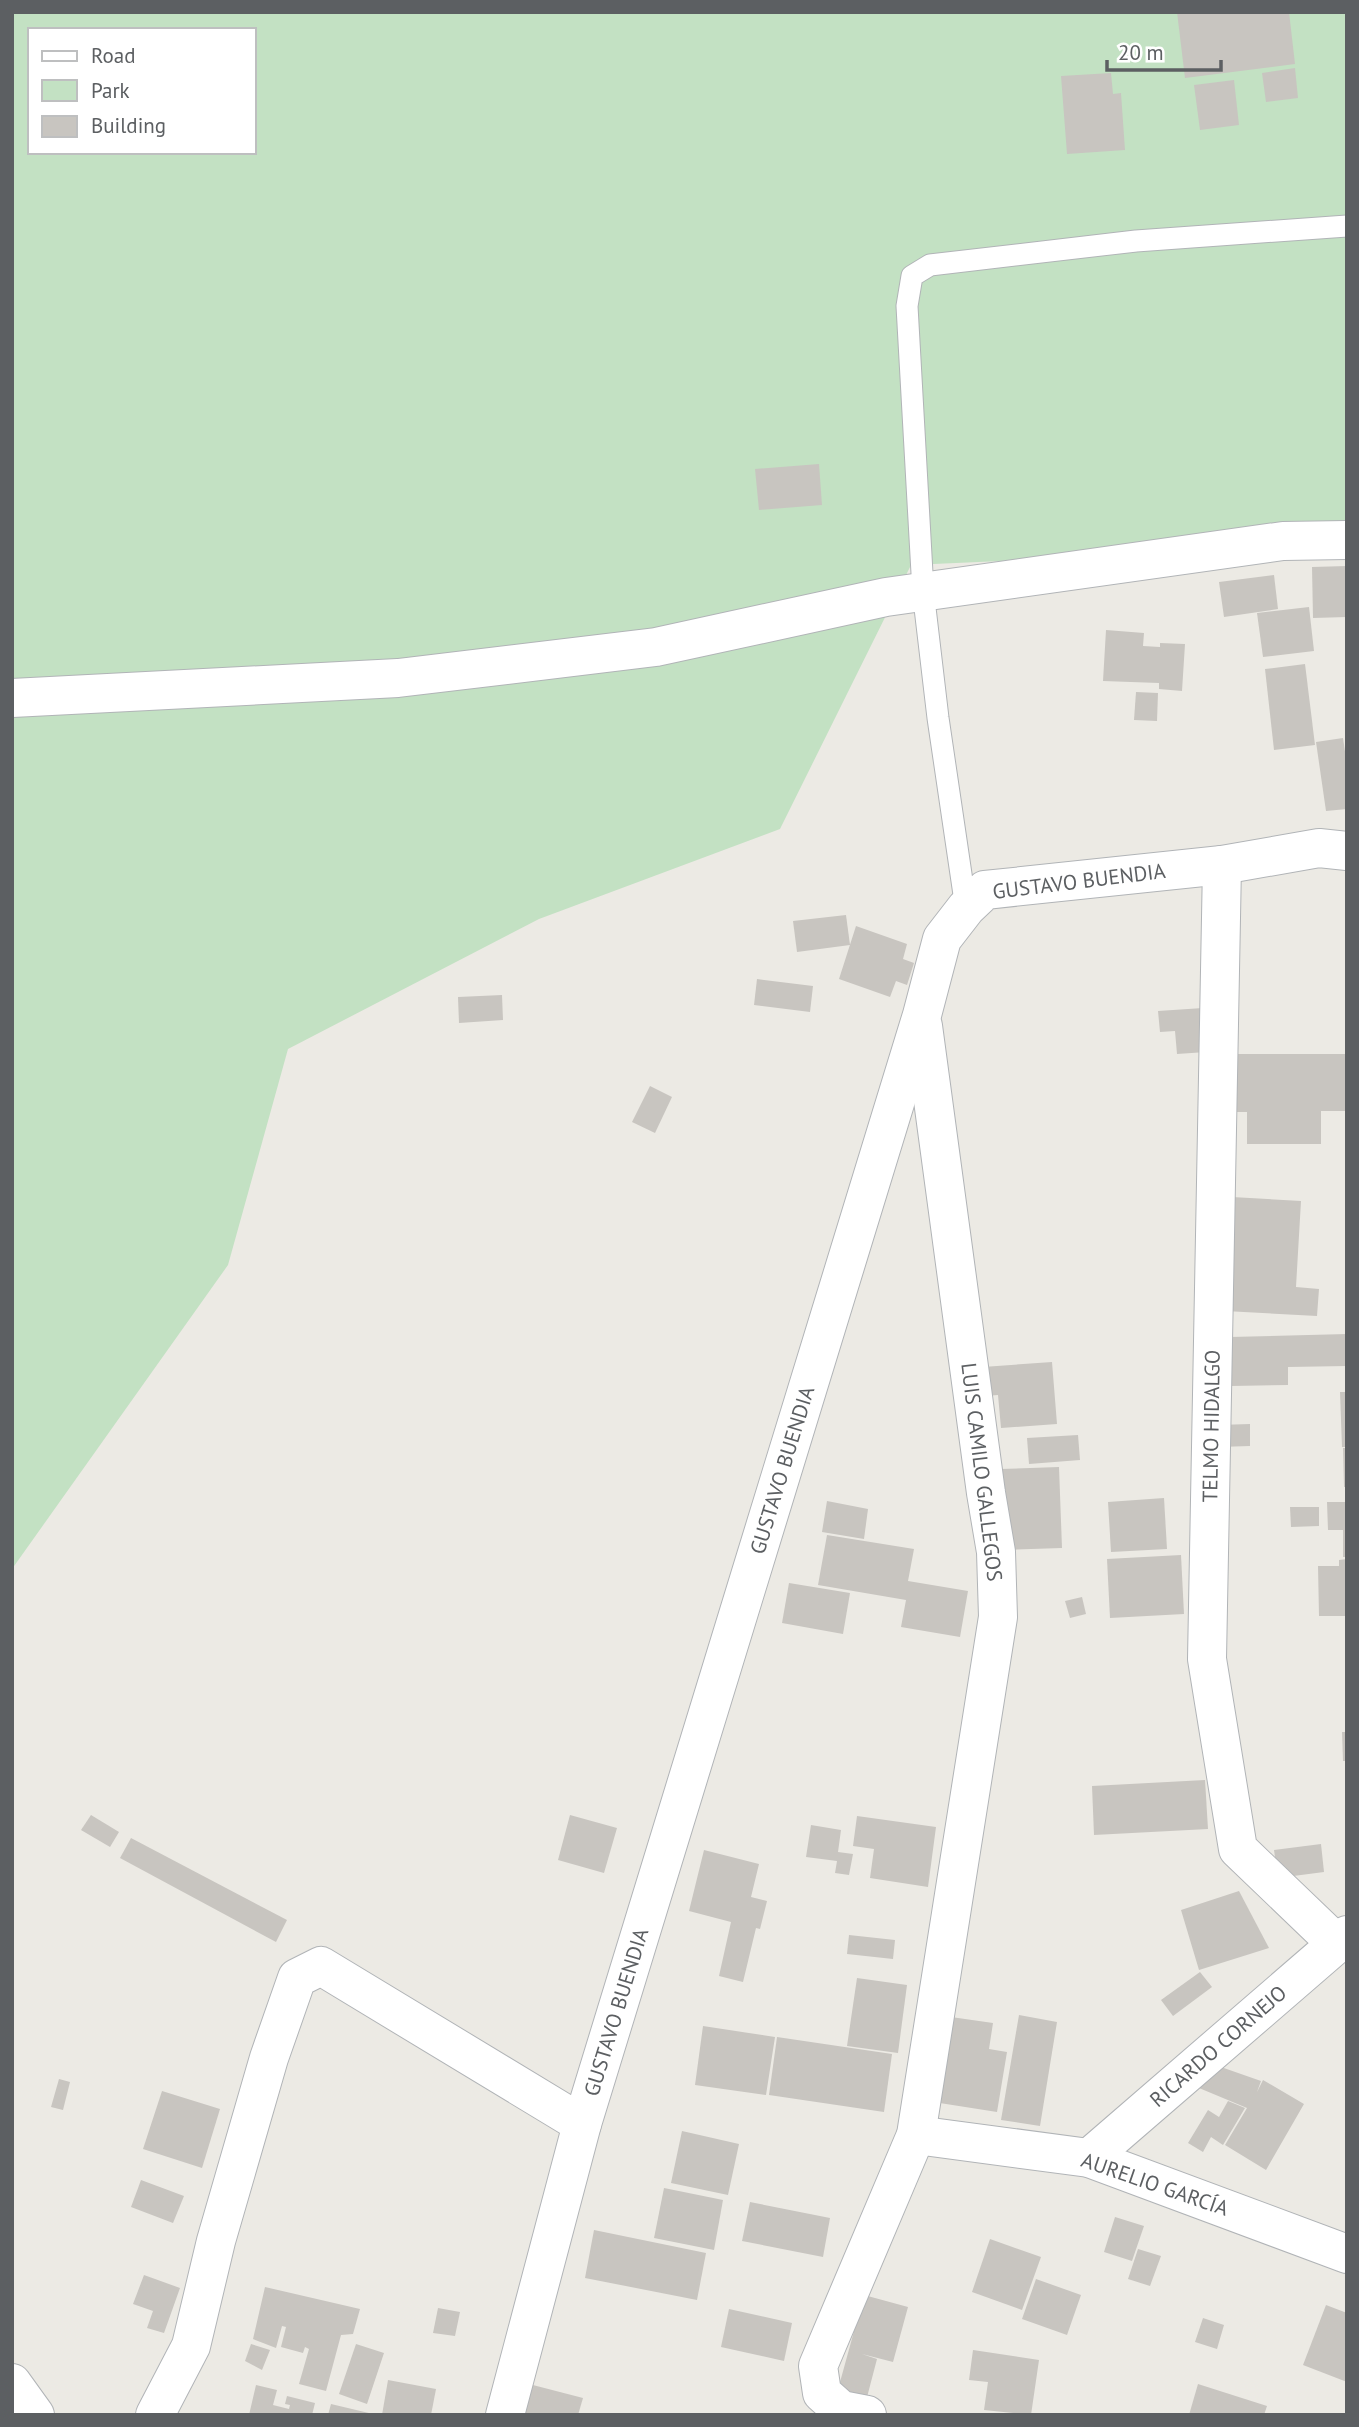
<svg xmlns="http://www.w3.org/2000/svg" width="1359" height="2427" font-family="'PT Sans',sans-serif">
	<style>
		.green { fill: #c3e1c3; fill-rule: evenodd }
		.building { fill: #c8c5c0 }
		.lines { fill: none; stroke-linecap: round; stroke-linejoin: round }
		.lane-casing { stroke: #b1b4b7; stroke-width: 23 }
		.street-casing { stroke: #b1b4b7; stroke-width: 40 }
		.lane { stroke: #fff; stroke-width: 21 }
		.street { stroke: #fff; stroke-width: 38 }
		.labels { text-anchor: middle; dominant-baseline: central; stroke-width: 5; stroke-linejoin: round; paint-order: stroke }
		.street-label { font-size: 21px; fill: #5c5f62; stroke: #fff }
	</style>
	<rect width="100%" height="100%" fill="#eceae4"/>
	<!-- green -->
	<path class="green" d="M12,12H1347V546L911,565L780,829L539,919L288,1049L228,1265L12,1569ZM30,30H254V152H30Z"/>
	<!-- building -->
	<g class="building">
		<path d="M1177,12H1289L1295,64L1185,78Z"/>
		<path d="M1295,68L1298,98L1266,102L1262,73Z"/>
		<path d="M1111,73L1113,94L1121,93L1125,150L1067,154L1061,76Z"/>
		<path d="M1234,80L1239,125L1200,130L1194,85Z"/>
		<path d="M819,464L822,505L759,510L755,469Z"/>
		<path d="M1347,566V617L1313,618L1312,567Z"/>
		<path d="M1274,575L1278,609L1224,617L1219,582Z"/>
		<path d="M1309,607L1314,651L1263,657L1257,613Z"/>
		<path d="M1106,630L1144,633L1143,646L1160,647V643L1185,644L1182,691L1159,689V683L1103,681Z"/>
		<path d="M1305,664L1315,745L1274,750L1265,669Z"/>
		<path d="M1136,692L1158,693L1157,721L1134,720Z"/>
		<path d="M1343,738L1347,765V809L1326,811L1316,742Z"/>
		<path d="M846,915L850,945L797,952L793,921Z"/>
		<path d="M856,926L907,944L903,959L914,963L907,985L896,981L890,997L839,979Z"/>
		<path d="M757,979L813,986L810,1012L754,1005Z"/>
		<path d="M502,995L503,1020L459,1023L458,997Z"/>
		<path d="M1203,1008L1206,1052L1177,1054L1175,1031L1160,1032L1158,1011Z"/>
		<path d="M1228,1054H1347V1111H1321V1144H1247V1112H1228Z"/>
		<path d="M650,1086L672,1097L655,1133L632,1122Z"/>
		<path d="M1232,1197L1301,1201L1296,1287L1319,1289L1317,1316L1225,1311Z"/>
		<path d="M1347,1334V1366L1288,1367V1385L1231,1386L1230,1337Z"/>
		<path d="M1052,1362L1057,1424L1001,1428L998,1395L985,1396L983,1367Z"/>
		<path d="M1340,1392H1347V1447H1342Z"/>
		<path d="M1250,1424V1446L1219,1447L1218,1425Z"/>
		<path d="M1078,1435L1080,1460L1029,1464L1027,1438Z"/>
		<path d="M1343,1448H1347V1487H1344Z"/>
		<path d="M1059,1467L1062,1548L1002,1550L1000,1469Z"/>
		<path d="M1164,1498L1167,1549L1111,1552L1108,1502Z"/>
		<path d="M827,1501L868,1509L864,1539L822,1532Z"/>
		<path d="M1327,1502H1347V1557H1343V1530H1328Z"/>
		<path d="M1290,1507H1319V1526L1291,1527Z"/>
		<path d="M827,1535L914,1549L908,1581L968,1591L960,1637L901,1627L906,1600L818,1585Z"/>
		<path d="M1181,1555L1184,1614L1110,1618L1107,1559Z"/>
		<path d="M1347,1559V1616H1319L1318,1566H1339V1560Z"/>
		<path d="M789,1583L850,1593L843,1634L782,1623Z"/>
		<path d="M1082,1597L1086,1614L1070,1618L1065,1601Z"/>
		<path d="M1342,1732H1347V1761H1343Z"/>
		<path d="M1205,1780L1208,1829L1094,1835L1092,1786Z"/>
		<path d="M91,1815L119,1832L110,1847L81,1830Z"/>
		<path d="M570,1815L617,1828L604,1873L558,1860Z"/>
		<path d="M857,1816L936,1827L928,1887L870,1878L874,1849L853,1846Z"/>
		<path d="M811,1825L841,1830L838,1852L853,1854L849,1875L835,1873L837,1861L806,1857Z"/>
		<path d="M131,1838L287,1920L276,1942L120,1858Z"/>
		<path d="M1321,1844L1324,1872L1278,1878L1274,1850Z"/>
		<path d="M704,1850L759,1864L751,1897L767,1901L760,1929L756,1928L743,1982L719,1976L731,1922L689,1911Z"/>
		<path d="M1239,1891L1269,1948L1199,1970L1181,1910Z"/>
		<path d="M849,1935L895,1940L893,1959L847,1954Z"/>
		<path d="M1200,1972L1212,1987L1173,2016L1161,2000Z"/>
		<path d="M857,1978L907,1985L898,2053L847,2046Z"/>
		<path d="M1019,2015L1057,2022L1040,2126L1001,2120Z"/>
		<path d="M951,2017L993,2023L989,2049L1007,2052L997,2112L927,2101Z"/>
		<path d="M703,2026L775,2037L766,2095L695,2085Z"/>
		<path d="M777,2037L892,2054L884,2112L769,2095Z"/>
		<path d="M1221,2067L1261,2081L1257,2092L1263,2080L1304,2104L1266,2170L1225,2145L1247,2108L1199,2088Z"/>
		<path d="M59,2079L70,2082L63,2110L51,2107Z"/>
		<path d="M162,2091L220,2109L202,2168L143,2149Z"/>
		<path d="M1228,2101L1245,2108L1223,2145L1211,2137L1203,2152L1188,2143L1208,2110L1219,2117Z"/>
		<path d="M682,2131L739,2144L728,2195L671,2183Z"/>
		<path d="M141,2180L184,2196L173,2223L131,2207Z"/>
		<path d="M664,2188L723,2200L714,2250L654,2238Z"/>
		<path d="M750,2202L830,2218L823,2257L742,2241Z"/>
		<path d="M1115,2217L1144,2226L1132,2261L1104,2252Z"/>
		<path d="M594,2230L706,2253L697,2300L585,2278Z"/>
		<path d="M990,2239L1041,2257L1022,2310L972,2292Z"/>
		<path d="M1138,2249L1161,2256L1150,2286L1128,2279Z"/>
		<path d="M144,2275L180,2288L164,2333L147,2328L153,2311L133,2304Z"/>
		<path d="M1036,2279L1081,2295L1067,2335L1022,2319Z"/>
		<path d="M265,2287L360,2309L353,2334L341,2335L326,2391L299,2384L309,2349L305,2347L303,2353L281,2347L286,2327L282,2326L276,2348L253,2339Z"/>
		<path d="M864,2295L908,2307L893,2362L862,2354L877,2359L866,2401L837,2393Z"/>
		<path d="M1326,2305L1347,2313V2382L1303,2365Z"/>
		<path d="M438,2308L460,2312L455,2336L433,2333Z"/>
		<path d="M729,2309L792,2323L784,2361L721,2347Z"/>
		<path d="M1203,2318L1224,2325L1217,2349L1195,2342Z"/>
		<path d="M251,2344L270,2350L262,2370L245,2361Z"/>
		<path d="M356,2344L384,2353L367,2404L339,2394Z"/>
		<path d="M973,2350L1039,2360L1031,2415L984,2410L988,2382L969,2380Z"/>
		<path d="M388,2380L436,2389L431,2415H382Z"/>
		<path d="M529,2384L583,2398L578,2415H518Z"/>
		<path d="M1198,2384L1267,2406L1264,2415H1189Z"/>
		<path d="M256,2385L277,2390L273,2405L289,2409L290,2405L285,2404L287,2396L315,2403L312,2415H249Z"/>
		<path d="M331,2404L373,2414V2415H328Z"/>
	</g>
	<g class="lines">
		<!-- lane casing -->
		<g class="lane-casing">
			<path id="lane" d="M966,908L938,718L923,591L907,306L912,276L930,265L1136,241L1347,226"/>
		</g>
		<!-- street casing -->
		<g class="street-casing">
			<g id="street">
				<path d="M12,698L398,678L656,647L886,597L1283,541L1347,540"/>
				<path d="M1222,865L1207,1659L1238,1849L1336,1943"/>
				<path d="M916,2135L1089,2158L1347,2254"/>
				<path d="M1089,2158L1347,1935"/>
				<path d="M12,2383L35,2415"/>
				<path d="M155,2415L191,2346L216,2241L269,2058L297,1978L321,1966L582,2124"/>
				<path d="M505,2415L582,2124L922,1015L942,939L966,908L985,890L1222,865L1319,848L1347,851"/>
				<path d="M867,2415L841,2410L822,2393L818,2366L916,2135L998,1617L996,1552L986,1493L923,1026"/>
			</g>
		</g>
		<!-- lane -->
		<use href="#lane" class="lane"/>
		<!-- street -->
		<use href="#street" class="street"/>
	</g>
	<g class="labels">
		<!-- street labels -->
		<g class="street-label">
			<text transform="translate(1079 881) rotate(-7)">GUSTAVO BUENDIA</text>
			<text transform="translate(1211 1426) rotate(-89)">TELMO HIDALGO</text>
			<text transform="translate(782 1470) rotate(-73)">GUSTAVO BUENDIA</text>
			<text transform="translate(982 1472) rotate(83)">LUIS CAMILO GALLEGOS</text>
			<text transform="translate(616 2012) rotate(-73)">GUSTAVO BUENDIA</text>
			<text transform="translate(1218 2046) rotate(-41)">RICARDO CORNEJO</text>
			<text transform="translate(1155 2184) rotate(19)">AURELIO GARCÍA</text>
		</g>
	</g>
	<!-- border -->
	<rect width="1359" height="2427" fill="none" stroke="#5c5f62" stroke-width="28"/>
	<!-- legend -->
	<rect x="28" y="28" width="228" height="126" fill="#ffffff" stroke="#bebfc0" stroke-width="2"/>
	<rect x="42" y="51" width="35" height="10" fill="#ffffff" stroke="#bebfc0" stroke-width="2"/>
	<text x="91" y="63" font-size="21" fill="#5c5f62">Road</text>
	<rect x="42" y="80" width="35" height="21" fill="#c3e1c3" stroke="#bebfc0" stroke-width="2"/>
	<text x="91" y="98" font-size="21" fill="#5c5f62">Park</text>
	<rect x="42" y="116" width="35" height="21" fill="#c8c5c0" stroke="#bebfc0" stroke-width="2"/>
	<text x="91" y="133" font-size="21" fill="#5c5f62">Building</text>
	<!-- scale -->
	<path d="M1107 60v10h114v-10" fill="none" stroke="#5c5f62" stroke-width="3.5"/>
	<text x="1118" y="60" font-size="21" fill="#5c5f62" stroke="#ffffff" stroke-width="5" paint-order="stroke">20 m</text>
</svg>
